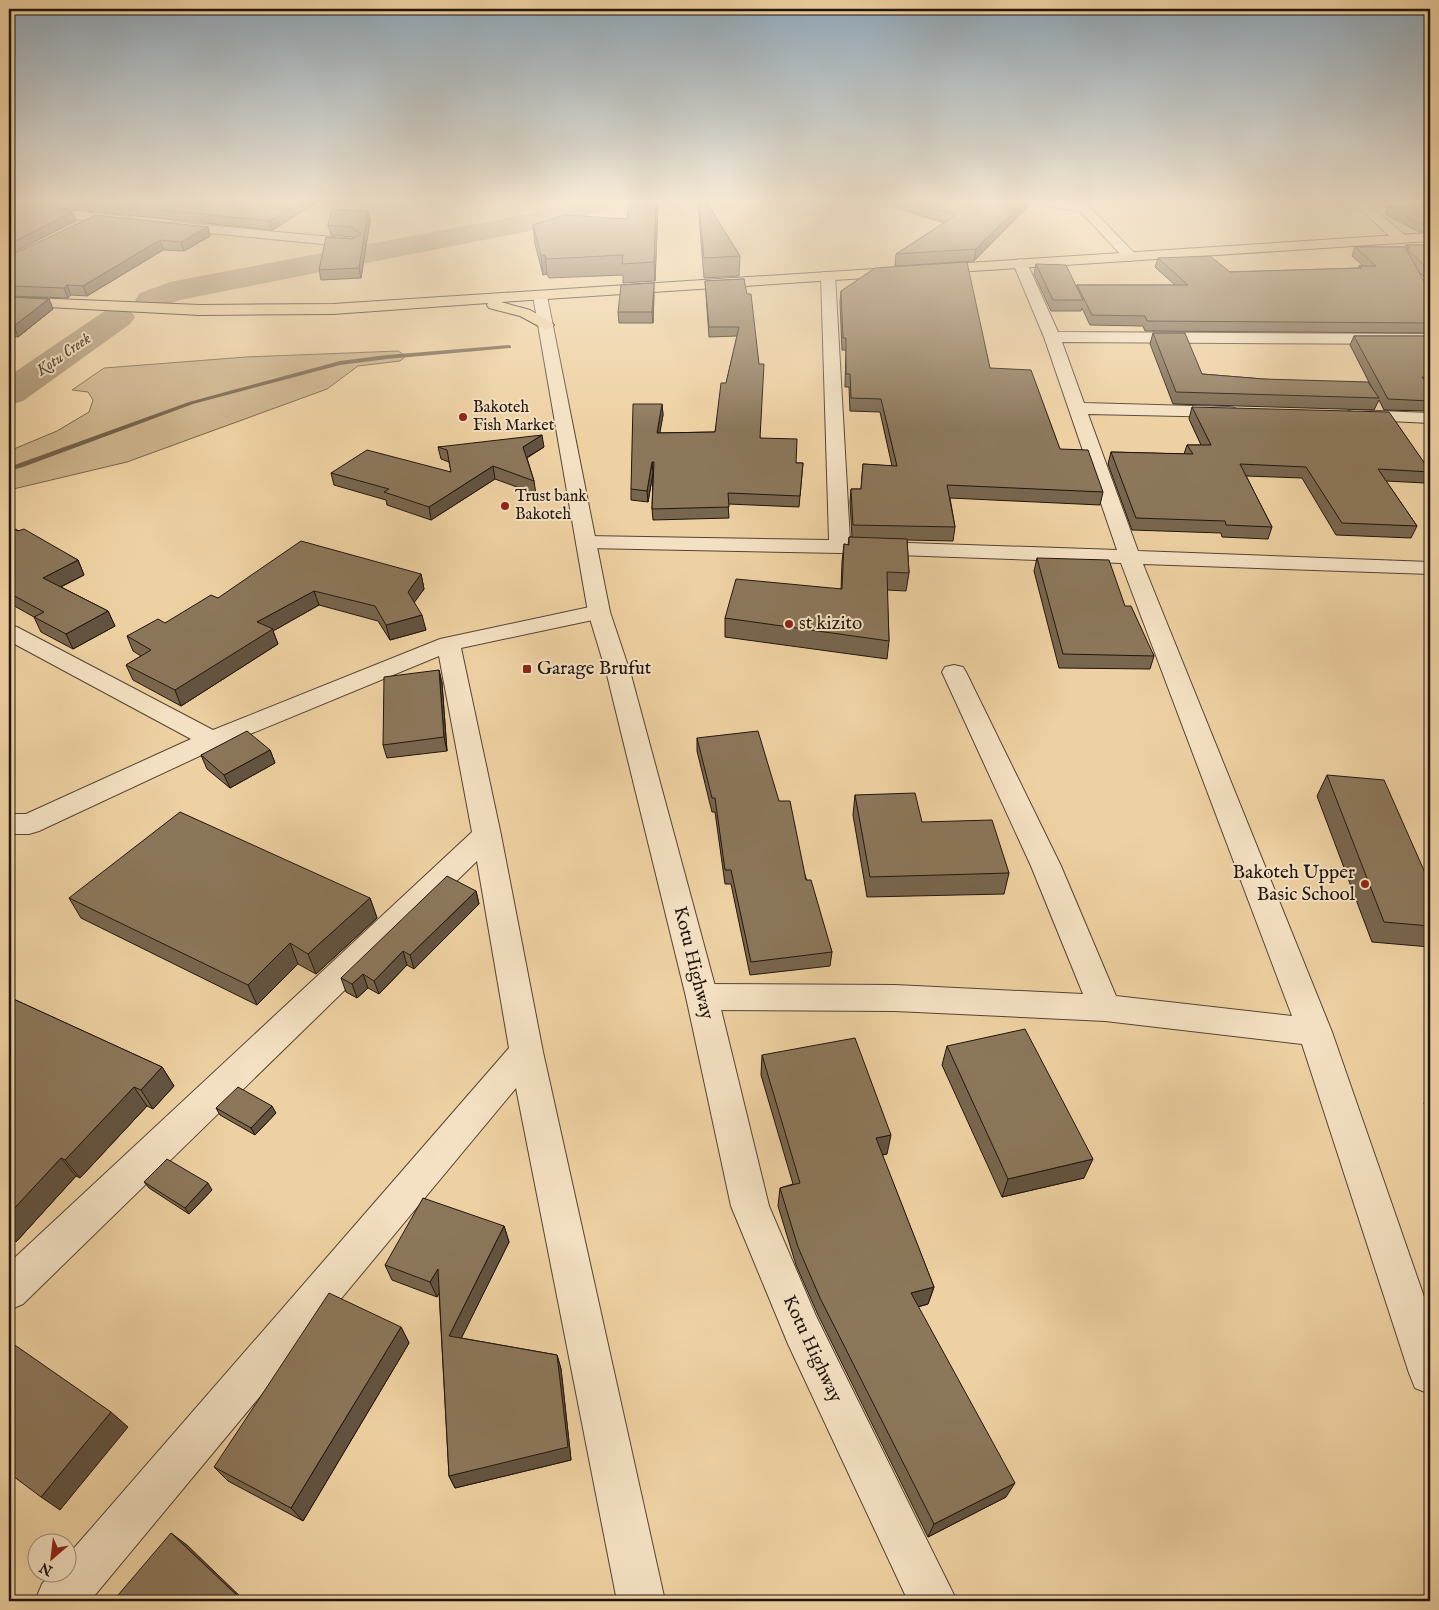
<svg xmlns="http://www.w3.org/2000/svg" width="1439" height="1610" font-family="'IM FELL English',serif">
	<style>
		.green { fill: #cbb189; stroke: #76634c }
		.lines { fill: none; stroke-linecap: round; stroke-linejoin: round }
		.stream { fill: #725f49; fill-rule: evenodd }
		.river { fill: #a89170; fill-rule: evenodd }
		.minor-casing { stroke: #544433; stroke-width: 2 }
		.tertiary-casing { stroke: #544433; stroke-width: 2 }
		.primary-casing { stroke: #21150e; stroke-width: 2 }
		.minor { fill: #f4e1c3; fill-rule: evenodd }
		.tertiary { fill: #f4e1c3; fill-rule: evenodd }
		.primary { fill: #eed1a2; fill-rule: evenodd }
		.wall { fill: #78664e; stroke: #21150e }
		.shaded-wall { fill: #625340; stroke: #21150e }
		.building { fill: #8c775b; stroke: #21150e }
		.poi-dot { fill: #8f2418; stroke: #f4e1c3; stroke-width: 2 }
		.labels { text-anchor: middle; dominant-baseline: central; stroke-width: 4; stroke-linejoin: round; paint-order: stroke }
		.far-water-label { font-size: 16px; font-style: italic; fill: #574735; stroke: #f4e1c3 }
		.far-poi-label { font-size: 16px; fill: #21150e; stroke: #f4e1c3; text-anchor: start }
		.poi-label { font-size: 19px; fill: #21150e; stroke: #f4e1c3; text-anchor: start }
		.street-label { font-size: 19px; fill: #21150e; stroke: #f4e1c3 }
	</style>
	<rect width="100%" height="100%" fill="#eed1a2"/>
	<filter id="stains"><feTurbulence type="fractalNoise" baseFrequency=".004" numOctaves="4"/><feColorMatrix values="0 0 0 0 .2 0 0 0 0 .09 0 0 0 0 .02 0 0 0 .5 -.17"/></filter>
	<radialGradient id="worn" r=".72"><stop offset=".6" stop-color="#630" stop-opacity="0"/><stop offset="1" stop-color="#630" stop-opacity=".3"/></radialGradient>
	<!-- green -->
	<path class="green" d="M398,351L406,356L400,361L358,366L327,389L127,462L9,490V451L57,431L89,412L93,400L88,392L72,390L104,368L246,357Z"/>
	<g class="lines">
		<!-- stream -->
		<path class="stream" d="M509,345L511,346V348L387,359L340,365L193,404L23,467L9,471V467L189,402L340,361L387,355Z"/>
		<!-- river -->
		<g class="river">
			<path d="M567,203H613L609,209L529,231L180,300L152,310L140,307L135,300L140,293L170,282L527,214Z"/>
			<path d="M118,307L130,310L135,317L130,324L23,401L9,405V376L106,310Z"/>
		</g>
		<!-- minor casing -->
		<g class="minor-casing">
			<g id="minor">
				<path d="M1047,203H1089L1090,207L1138,257L1131,261L1126,260L1080,211L1049,206Z"/>
				<path d="M1354,203H1367L1406,236L1408,239L1406,242H1396Z"/>
				<path d="M9,204L129,217L135,221L129,225L9,212Z"/>
				<path d="M172,222L354,239L361,243L354,247L167,229L166,226Z"/>
				<path d="M1020,259L1027,263L1058,332L1430,334V344L1062,342L1084,403L1229,407L1235,408L1238,412L1235,416L1229,417L1088,414L1138,551L1430,562V574L1143,564L1332,1032L1430,1314V1394L1415,1388L1409,1373L1302,1044L1105,1021L895,1011L702,1010L691,1006L686,997L691,988L702,984L895,985L1083,994L1031,866L942,672L945,667L954,665L963,667L966,672L1061,866L1116,996L1292,1016L1121,563L840,553L586,548L579,546L576,542L579,538L586,536L829,540L821,275L823,272H833L835,275L850,541L1117,550L1044,337L1013,263Z"/>
				<path d="M1354,410L1430,413V423L1348,419L1345,415L1348,411Z"/>
				<path d="M599,605L607,607L610,612L607,617L461,648L501,835L543,1052L665,1601H617L516,1088L90,1601H35L42,1584L52,1572H68V1555L509,1048L477,861L23,1304L9,1310V1263L472,832L439,656L221,746L39,831L29,834H9V814H26L191,739L9,641V625L17,627L213,730L440,639Z"/>
			</g>
		</g>
		<!-- tertiary casing -->
		<g class="tertiary-casing">
			<path id="tertiary" d="M540,292L545,293L547,296L610,612L631,675L718,997L769,1206L816,1316L957,1601H908L788,1344L731,1206L686,997L607,675L588,612L533,296L535,293Z"/>
		</g>
		<!-- primary casing -->
		<g class="primary-casing">
			<path id="primary" d="M1430,233V241L501,302L530,310L551,322L554,325L551,328L546,330L520,316L489,308L487,305L488,303L333,314L200,315L9,305V297L200,305L333,304Z"/>
		</g>
		<!-- minor -->
		<use href="#minor" class="minor"/>
		<!-- tertiary -->
		<use href="#tertiary" class="tertiary"/>
		<!-- primary -->
		<use href="#primary" class="primary"/>
	</g>
	<!-- wall -->
	<g class="wall">
		<path d="M10,203H316L272,230Z"/>
		<path d="M658,203L655,281L623,283V275L549,278L547,274L543,275L535,244L533,225L627,219Z"/>
		<path d="M698,203H707L740,256L739,276L704,278Z"/>
		<path d="M880,203H1031L974,261L895,266L896,254L944,223Z"/>
		<path d="M1430,205V232H1419L1385,214L1388,207Z"/>
		<path d="M368,211L370,220L361,278L321,280L319,270L352,239L354,237L331,235L328,225Z"/>
		<path d="M208,227L210,236L184,251L163,250L87,296L71,295L68,298L9,296V256Z"/>
		<path d="M1406,245H1430V283L1419,272L1430,292V333L1145,331L1143,326L1090,325L1082,308L1081,311H1051L1034,274L1036,264L1076,286L1077,285H1175L1155,267L1158,258L1230,272L1358,268L1359,266H1363L1352,256L1355,247H1405Z"/>
		<path d="M744,279L760,438L796,463H803L799,507L728,504L729,518L653,520L652,509L653,473L648,502L631,500V489L662,404L663,415L659,433L715,432L737,336L709,337L705,281Z"/>
		<path d="M841,291L990,368L1060,449L1103,492L1100,505L950,498L955,527L953,541L907,540L909,573L906,591L887,590L889,641L887,659L725,637V618L841,589L842,562L844,544L848,545L849,537H852L850,502L851,489H861L863,464L892,466L880,412L850,411L849,387H845L846,350H842L840,302Z"/>
		<path d="M654,294L653,323H619L618,312Z"/>
		<path d="M9,297L49,299L53,309L18,337L9,336Z"/>
		<path d="M1153,333L1202,374L1372,388L1350,345L1354,336H1430V411L1384,410L1379,400L1374,410L1173,404L1150,344Z"/>
		<path d="M1192,407L1430,471L1425,483L1386,481L1417,526L1411,538L1336,535L1302,478L1246,476L1272,527L1268,539L1222,537L1221,533L1132,530L1108,464L1111,452L1184,454L1187,445H1201L1189,419Z"/>
		<path d="M438,447H544L527,458L534,481L536,494L495,479L431,520L387,505L386,500L334,485L331,473L451,472L449,462L441,459Z"/>
		<path d="M9,526L78,560L84,575L61,587L108,611L115,626L73,649L41,632L34,617L9,603Z"/>
		<path d="M1037,558L1125,606L1154,656L1150,669L1059,668L1034,571Z"/>
		<path d="M421,574L424,589L414,602L426,630L390,640L378,621L319,605L273,631L278,644L181,706L133,680L126,665L141,656L133,651L127,636L165,623L218,598Z"/>
		<path d="M439,670L442,683L447,751L387,758L383,745Z"/>
		<path d="M697,738L779,801L832,952L830,966L750,975L731,884H725L715,812H712L697,751Z"/>
		<path d="M270,750L275,763L230,788L207,769L201,755Z"/>
		<path d="M1327,775L1430,884V947L1372,942L1317,796Z"/>
		<path d="M855,795L922,822L1009,873L1004,894L867,897L853,815Z"/>
		<path d="M476,891L479,904L414,969L407,965L379,994L368,988L357,998L346,992L341,978Z"/>
		<path d="M69,898H370L377,918L316,974L298,964L257,1005L81,918Z"/>
		<path d="M9,997L162,1067L174,1086L153,1109L147,1106L80,1178L76,1176L16,1242L12,1239L9,1243Z"/>
		<path d="M947,1046L1084,1178L1002,1197L942,1065Z"/>
		<path d="M762,1055L887,1154L882,1155L934,1287L928,1304L918,1307L1006,1497L928,1537L818,1315L796,1265L778,1206L780,1188L793,1184L761,1075Z"/>
		<path d="M1430,1095V1121L1424,1103Z"/>
		<path d="M216,1108L276,1113L255,1135L220,1115Z"/>
		<path d="M144,1182L212,1190L189,1214L149,1188Z"/>
		<path d="M504,1226L509,1242L461,1338L557,1355L561,1369L571,1460L455,1488L449,1476L439,1292L437,1297L392,1280L385,1265Z"/>
		<path d="M401,1327L409,1343L303,1521L228,1481L214,1467Z"/>
	</g>
	<!-- shaded-wall -->
	<g class="shaded-wall">
		<path d="M299,203H316L272,230L269,221Z"/>
		<path d="M656,203H658L655,281L654,262Z"/>
		<path d="M1022,203H1031L974,261L976,249Z"/>
		<path d="M368,211L370,220L361,278L359,268Z"/>
		<path d="M73,212L76,221L9,255V244Z"/>
		<path d="M208,227L210,236L184,251L181,242Z"/>
		<path d="M160,240L163,250L87,296L83,286Z"/>
		<path d="M541,255H545L547,274L543,275Z"/>
		<path d="M654,283V294L653,323L652,312Z"/>
		<path d="M67,285L71,295L68,298L64,288Z"/>
		<path d="M49,299L53,309L18,337L14,326Z"/>
		<path d="M662,404L663,415L658,444L657,433Z"/>
		<path d="M542,435L544,447L524,459L523,447Z"/>
		<path d="M652,462L653,473L648,502L647,491Z"/>
		<path d="M493,466L495,479L431,520L429,507Z"/>
		<path d="M78,560L84,575L50,592L43,578Z"/>
		<path d="M421,574L424,589L411,607L408,592Z"/>
		<path d="M314,591L319,605L273,631L278,644L181,706L175,690L257,622Z"/>
		<path d="M108,611L115,626L73,649L66,634Z"/>
		<path d="M422,615L426,630L390,640L386,625Z"/>
		<path d="M439,670L442,683L447,751L444,737Z"/>
		<path d="M270,750L275,763L230,788L224,775Z"/>
		<path d="M476,891L479,904L414,969L410,955Z"/>
		<path d="M370,898L377,918L316,974L308,954Z"/>
		<path d="M290,943L298,964L257,1005L248,985Z"/>
		<path d="M403,951L407,965L379,994L374,981Z"/>
		<path d="M363,974L368,988L357,998L352,984Z"/>
		<path d="M162,1067L174,1086L153,1109L141,1090Z"/>
		<path d="M134,1087L147,1106L80,1178L65,1160Z"/>
		<path d="M272,1106L276,1113L255,1135L251,1128Z"/>
		<path d="M891,1135L887,1154L872,1157L876,1138Z"/>
		<path d="M61,1158L76,1176L16,1242L9,1234V1214Z"/>
		<path d="M1093,1159L1084,1178L1002,1197L1008,1179Z"/>
		<path d="M208,1183L212,1190L189,1214L185,1208Z"/>
		<path d="M504,1226L509,1242L455,1351L449,1336Z"/>
		<path d="M9,1236L12,1239L9,1243Z"/>
		<path d="M438,1269L444,1284L437,1297L430,1282Z"/>
		<path d="M934,1287L928,1304L906,1310L911,1293Z"/>
		<path d="M401,1327L409,1343L303,1521L291,1508Z"/>
		<path d="M557,1355L561,1369L571,1460L455,1488L449,1476Z"/>
		<path d="M111,1412L128,1427L60,1510L41,1497Z"/>
		<path d="M1015,1483L1006,1497L928,1537L934,1524Z"/>
		<path d="M171,1533L187,1545L245,1601H243Z"/>
	</g>
	<!-- building -->
	<g class="building">
		<path d="M94,203H299L269,221Z"/>
		<path d="M629,203H656L654,262L622,264L623,255L547,259L545,255H541L533,225L565,215L627,219Z"/>
		<path d="M699,203H707L740,256L704,258Z"/>
		<path d="M916,203H1022L976,249L896,254L956,215Z"/>
		<path d="M9,205L73,212L9,244Z"/>
		<path d="M1430,205V224H1422L1388,207Z"/>
		<path d="M332,209L368,211L359,268L319,270L326,237L352,239L361,234L352,227L328,225Z"/>
		<path d="M96,215L208,227L181,242L160,240L83,286L67,285L64,288L9,286V256Z"/>
		<path d="M1406,245H1430V271L1406,248H1410Z"/>
		<path d="M1355,247H1405L1430,292V323L1147,321L1145,316L1092,315L1077,285H1188L1158,258L1210,256L1230,272L1362,268L1359,266H1376Z"/>
		<path d="M967,262L990,368L1031,370L1060,449L1088,450L1103,492L947,485L955,527L853,525L851,489H861L863,464L897,466L881,399L851,398L850,374H846V338H843L841,291L875,268Z"/>
		<path d="M1036,264L1066,265L1083,300H1053Z"/>
		<path d="M744,279L747,294H751L759,364H764L760,438L797,439L796,463H803L800,496L728,493L729,507L652,509L654,462H652L647,491L631,489L633,404H662L657,433L715,432L721,383H726L739,327H709L705,281Z"/>
		<path d="M654,283L652,312H618L621,285Z"/>
		<path d="M9,297L49,299L14,326H9Z"/>
		<path d="M1153,333H1185L1202,374L1264,379L1368,382L1379,398L1176,392Z"/>
		<path d="M1354,336H1430V378L1422,377L1430,387V401L1388,399Z"/>
		<path d="M1192,407L1389,412L1430,471V472L1378,469L1417,526L1342,523L1306,467L1240,464L1272,527L1226,525L1225,521L1136,518L1111,452L1193,454L1187,445H1211Z"/>
		<path d="M542,435L523,447L534,481L493,466L429,507L384,492L389,489L331,473L367,450L451,472L447,450L438,447Z"/>
		<path d="M9,526L18,531L24,529L78,560L43,578L108,611L66,634L34,617L44,612L9,593Z"/>
		<path d="M849,537L907,539L909,573L887,572L889,641L725,618L736,579L842,589L844,544L849,545Z"/>
		<path d="M301,541L421,574L408,592L422,615L386,625L375,606L314,591L257,622L273,629L175,690L126,665L151,650L127,636L158,619L165,623L211,595L218,598Z"/>
		<path d="M1037,558L1109,560L1125,606H1131L1154,656L1063,654Z"/>
		<path d="M439,670L444,737L383,745L384,677Z"/>
		<path d="M247,731L270,750L224,775L201,755Z"/>
		<path d="M758,731L779,801H790L806,880H811L832,952L751,962L731,870H725L715,798H712L697,738Z"/>
		<path d="M1327,775L1384,780L1430,884V926L1384,922Z"/>
		<path d="M915,793L922,822L992,820L1009,873L870,877L855,795Z"/>
		<path d="M180,812L370,898L308,954L290,943L248,985L69,898Z"/>
		<path d="M447,876L476,891L410,955L403,951L374,981L363,974L352,984L341,978Z"/>
		<path d="M9,997L162,1067L141,1090L134,1087L65,1160L61,1158L9,1214Z"/>
		<path d="M1025,1029L1093,1159L1008,1179L947,1046Z"/>
		<path d="M855,1038L891,1135L876,1138L934,1287L911,1293L1015,1483L934,1524L820,1298L798,1247L780,1188L800,1183L762,1055Z"/>
		<path d="M238,1087L272,1106L251,1128L216,1108Z"/>
		<path d="M167,1159L208,1183L185,1208L144,1182Z"/>
		<path d="M423,1198L504,1226L449,1336L557,1355L568,1447L449,1476L438,1269L430,1282L385,1265Z"/>
		<path d="M329,1293L401,1327L291,1508L214,1467Z"/>
		<path d="M9,1341L111,1412L41,1497L9,1473Z"/>
		<path d="M171,1533L243,1601H113Z"/>
	</g>
	<!-- sky -->
	<linearGradient id="sky" x2="0" y2="1"><stop stop-color="#8ea6b8"/><stop offset="0.47" stop-color="#f7ead5"/><stop offset="1" stop-color="#f7ead5" stop-opacity="0"/></linearGradient>
	<rect width="1439" height="428" fill="url(#sky)"/>
	<!-- markers -->
	<g class="poi-dot">
		<circle cx="463" cy="417" r="5"/>
		<circle cx="505" cy="506" r="5"/>
		<circle cx="789" cy="624" r="5"/>
		<rect x="522" y="664" width="10" height="10" rx="2.5"/>
		<circle cx="1365" cy="884" r="5"/>
	</g>
	<g class="labels">
		<!-- far-water labels -->
		<g class="far-water-label">
			<text transform="translate(64 355) rotate(-35)">Kotu Creek</text>
		</g>
		<!-- far-poi labels -->
		<g class="far-poi-label">
			<text x="473" y="408">Bakoteh<tspan x="473" dy="18">Fish Market</tspan></text>
			<text x="515" y="497">Trust bank<tspan x="515" dy="18">Bakoteh</tspan></text>
		</g>
		<!-- poi labels -->
		<g class="poi-label">
			<text x="799" y="624">st kizito</text>
			<text x="537" y="669">Garage Brufut</text>
			<text x="1355" y="873" text-anchor="end">Bakoteh Upper<tspan x="1355" dy="22">Basic School</tspan></text>
		</g>
		<!-- street labels -->
		<g class="street-label">
			<text transform="translate(693 963) rotate(76)">Kotu Highway</text>
			<text transform="translate(812 1349) rotate(65)">Kotu Highway</text>
		</g>
	</g>
	<!-- margin -->
	<rect width="1439" height="1610" fill="none" stroke="#eed1a2" stroke-width="30"/>
	<rect x="10" y="10" width="1419" height="1590" fill="none" stroke="#21150e" stroke-width="2.5"/>
	<rect x="15" y="15" width="1409" height="1580" fill="none" stroke="#21150e"/>
	<!-- north arrow -->
	<g transform="translate(52 1558) rotate(208)"><circle r="24" fill="#f4e1c3" stroke="#a08f7b"/>
	<path d="M0-4L9 19L0 12L-9 19Z" fill="#8f2418"/>
	<text y="-8" font-size="14" font-weight="bold" text-anchor="middle" fill="#21150e">N</text>
	</g>
	<rect width="100%" height="100%" filter="url(#stains)"/>
	<rect width="100%" height="100%" fill="url(#worn)"/>
</svg>
